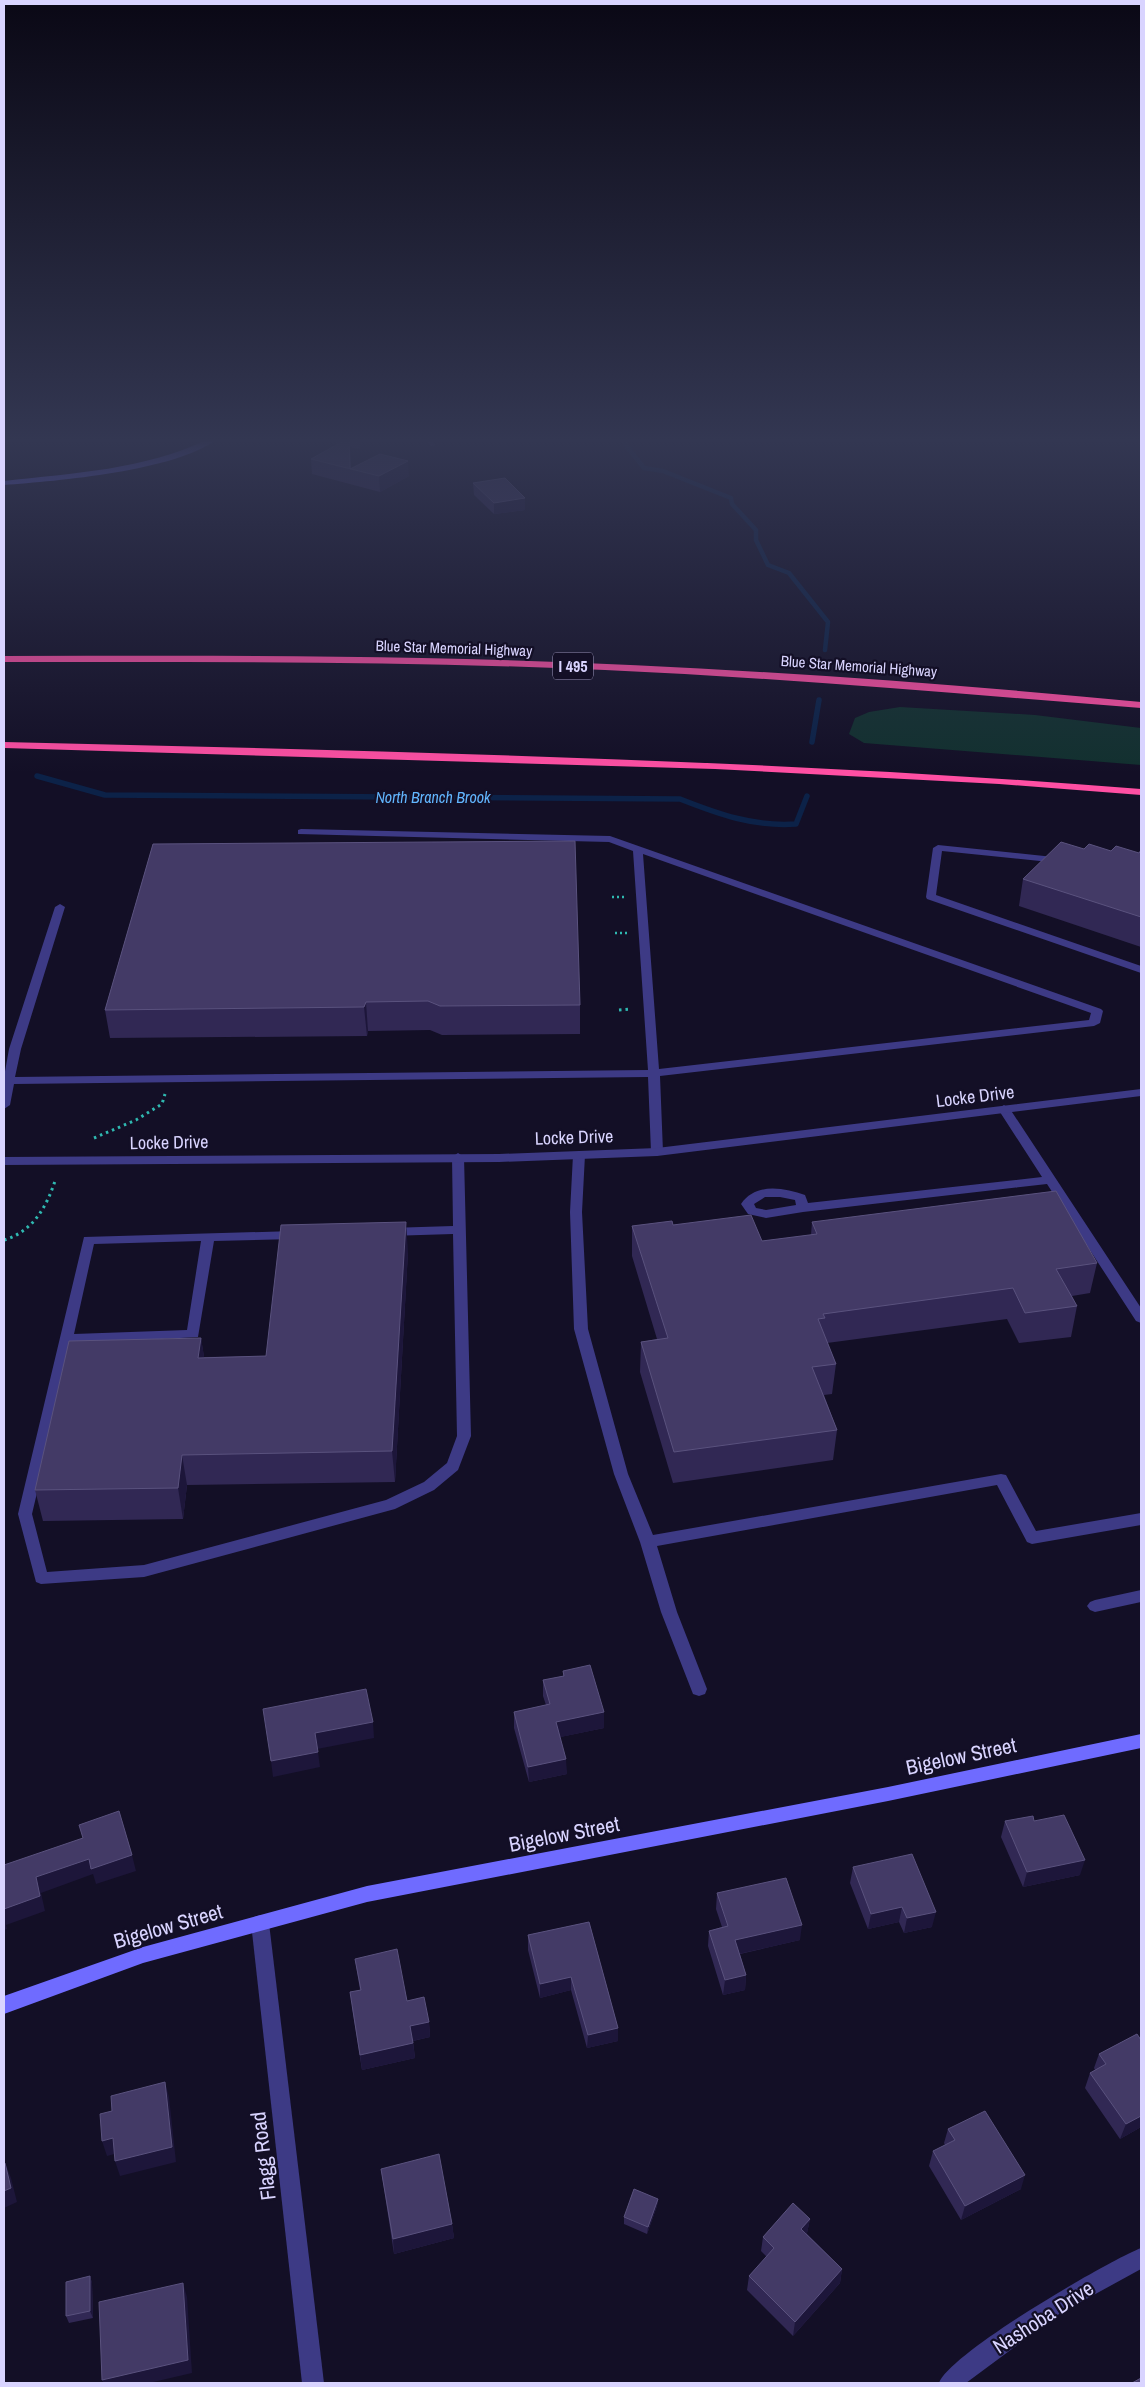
<svg xmlns="http://www.w3.org/2000/svg" width="1145" height="2387" font-family="'Archivo Narrow',sans-serif">
	<style>
		.green { fill: #12302f }
		.lines { fill: none; stroke-linecap: round; stroke-linejoin: round }
		.stream-far1 { stroke: #0c2248; stroke-width: 4.5 }
		.stream { stroke: #0c2248; stroke-width: 5.5 }
		.path-far1 { stroke: #2fb8b0; stroke-width: 2.5; stroke-dasharray: 2 3; stroke-linecap: butt }
		.path { stroke: #2fb8b0; stroke-width: 3; stroke-dasharray: 2.5 4; stroke-linecap: butt }
		.lane { fill: #3d3a85; fill-rule: evenodd }
		.street { fill: #3d3a85; fill-rule: evenodd }
		.secondary { fill: #6f6bff; fill-rule: evenodd }
		.highway { fill: #ff4fa3; fill-rule: evenodd }
		.wall { fill: #312854 }
		.shaded-wall { fill: #1d163a }
		.building { fill: #433a66; stroke: #5a527e }
		.labels { text-anchor: middle; dominant-baseline: central; stroke-width: 4.5; stroke-linejoin: round; paint-order: stroke }
		.far-street-label { font-size: 15px; fill: #d9d4ff; stroke: #130f26 }
		.shield { fill: #130f26; stroke: #9e99be; stroke-width: 1 }
		.shield-label { font-size: 16px; font-weight: bold; fill: #d9d4ff }
		.far-water-label { font-size: 16px; font-style: italic; fill: #62b6ff; stroke: #130f26 }
		.street-label { font-size: 18px; fill: #d9d4ff; stroke: #130f26 }
		.near-street-label { font-size: 21px; fill: #d9d4ff; stroke: #130f26 }
	</style>
	<rect width="100%" height="100%" fill="#130f26"/>
	<!-- green -->
	<path class="green" d="M900,707L1035,715L1141,728V765L864,743L849,734L855,718L869,712Z"/>
	<g class="lines">
		<!-- stream-far1 -->
		<path class="stream-far1" d="M624,439V443L644,468L663,471L731,498L732,504L756,530V540L768,565L789,573L828,622L825,650"/>
		<!-- stream -->
		<g class="stream">
			<path d="M812,742L819,700"/>
			<path d="M37,776L105,795L680,799C718,814 754,827 796,824L807,796"/>
		</g>
		<!-- path-far1 -->
		<g class="path-far1">
			<path d="M612,897H624"/>
			<path d="M615,933H627"/>
		</g>
		<!-- path -->
		<g class="path">
			<path d="M619,1010L631,1009"/>
			<path d="M94,1138L136,1120L162,1104L165,1094"/>
			<path d="M4,1240C34,1231 47,1206 56,1178"/>
		</g>
		<!-- lane -->
		<g class="lane">
			<path d="M301,829L610,836L1101,1009L1103,1011L1100,1023L1094,1026L660,1076L663,1152L657,1156L651,1152L648,1077L14,1084L10,1105L4,1109V1077L9,1049L55,907L60,904L65,907L21,1049L15,1077L648,1070L633,851L609,842L298,834V830ZM643,854L1091,1013L1089,1020L659,1069Z"/>
			<path d="M938,845L1063,858V862L1059,863L942,851L936,895L1141,966V973L927,899L926,897L933,848Z"/>
			<path d="M1004,1105L1010,1109L1141,1308V1323L1136,1321L1047,1184L803,1212L766,1218L748,1214L741,1204C756,1182 784,1188 805,1195L808,1203L1042,1177L998,1109ZM765,1197H780L795,1200L796,1205L766,1210L756,1208L754,1204Z"/>
			<path d="M579,1151L585,1155L582,1212L588,1329L628,1474L653,1535L1001,1474L1006,1475L1036,1531L1141,1513V1525L1032,1544L1027,1542L997,1485L657,1546L677,1612L707,1689L705,1694L699,1696L693,1694L661,1612L640,1542L614,1474L574,1329L570,1212L573,1155Z"/>
			<path d="M458,1153L464,1157L471,1436L458,1470L434,1490L395,1509L144,1577L41,1584L36,1582L18,1514L84,1237L294,1231L300,1235L294,1239L214,1241L198,1337L72,1344L32,1514L47,1572L144,1565L386,1500L424,1482L447,1463L457,1436L453,1234L389,1236L383,1232L389,1228L453,1226L452,1157ZM201,1241L187,1330L74,1334L94,1244Z"/>
			<path d="M1141,1590V1602L1095,1612L1090,1610L1087,1606L1090,1602L1095,1600Z"/>
		</g>
		<!-- street -->
		<g class="street">
			<path d="M423,439H430L436,445L431,446Z"/>
			<path d="M1141,1089V1096L657,1156L499,1162L4,1165V1157L499,1154L657,1148Z"/>
			<path d="M260,1915L266,1917L269,1923L324,2383H302L251,1923L254,1917Z"/>
			<path d="M1141,2248V2269L1059,2314L966,2383H939C950,2353 1106,2262 1141,2248Z"/>
		</g>
		<!-- secondary -->
		<g class="secondary">
			<path d="M208,439H217C176,471 57,481 4,485V481C73,473 145,470 208,439Z"/>
			<path d="M1141,1734V1748L888,1801L367,1902L143,1963L4,2014V1996L143,1947L367,1886L888,1787Z"/>
		</g>
		<!-- highway -->
		<g class="highway">
			<path d="M4,656C143,656 282,655 422,658C662,663 902,679 1141,702V708C962,694 784,678 605,670C405,661 204,662 4,662Z"/>
			<path d="M4,742C383,751 762,759 1141,789V795L999,784L715,769L4,748Z"/>
		</g>
	</g>
	<!-- wall -->
	<g class="wall">
		<path d="M320,439H357L359,441L360,449L350,447L351,468L409,476L380,492L312,474L311,459L339,444Z"/>
		<path d="M473,483L525,510L494,514L474,495Z"/>
		<path d="M153,844L580,1005V1034L442,1035L430,1030L368,1031L367,1036L110,1038L105,1010Z"/>
		<path d="M1084,849L1139,853L1141,850V947L1019,906L1023,879Z"/>
		<path d="M812,1222L1097,1263L1090,1293L1072,1296L1077,1306L1071,1337L1019,1343L1007,1319L827,1343L836,1364L832,1394L824,1395L837,1430L833,1460L673,1483L640,1372L641,1342L657,1339L632,1256V1226L673,1225L762,1241L811,1235Z"/>
		<path d="M408,1252L395,1482L187,1485L183,1519L43,1521L35,1490L201,1338L204,1357L266,1356Z"/>
		<path d="M563,1671L604,1712V1728L560,1737L567,1774L529,1782L514,1728V1712L546,1705L543,1696V1680L563,1676Z"/>
		<path d="M1005,1821H1034L1080,1875L1023,1887L1001,1837Z"/>
		<path d="M853,1867L932,1927L904,1933L899,1922L868,1929L850,1883Z"/>
		<path d="M717,1893L800,1940L740,1954L746,1975L745,1990L723,1995L708,1946L709,1931L722,1927L716,1909Z"/>
		<path d="M589,1922L618,2028V2041L587,2048L571,1990L540,1998L528,1950V1935Z"/>
		<path d="M355,1959L407,2001L429,2022L430,2037L413,2041L415,2058L362,2070L352,2007L360,1990Z"/>
		<path d="M1137,2034L1141,2127L1120,2139L1085,2088L1090,2073L1095,2070L1094,2068L1099,2054Z"/>
		<path d="M948,2129L1021,2189L961,2220L929,2166L933,2151L945,2145L944,2143Z"/>
		<path d="M381,2169L452,2224L454,2238L394,2254Z"/>
		<path d="M658,2199L657,2206L647,2234L624,2224V2217Z"/>
		<path d="M810,2219L807,2233V2234L842,2269L840,2283L793,2336L747,2290L749,2276L767,2257L761,2251L763,2237Z"/>
		<path d="M90,2276L92,2283L93,2318L69,2323L66,2316Z"/>
	</g>
	<!-- shaded-wall -->
	<g class="shaded-wall">
		<path d="M116,439H127L116,442Z"/>
		<path d="M408,461L409,476L380,492L379,476Z"/>
		<path d="M525,498V510L494,514V503Z"/>
		<path d="M366,1002L368,1031L367,1036L364,1007Z"/>
		<path d="M406,1222L408,1252L395,1482L392,1451Z"/>
		<path d="M201,1338L206,1369L198,1358Z"/>
		<path d="M182,1455L187,1485L183,1519L178,1488Z"/>
		<path d="M604,1712V1728L556,1738V1722Z"/>
		<path d="M373,1722L374,1738L317,1749L315,1733Z"/>
		<path d="M318,1752L320,1767L273,1777L271,1761Z"/>
		<path d="M566,1759L567,1774L529,1782L528,1767Z"/>
		<path d="M132,1855L136,1871L96,1884L93,1874L41,1893L45,1911L6,1925L7,1929L4,1930V1909L36,1877L89,1859Z"/>
		<path d="M1085,1860L1080,1875L1023,1887L1027,1872Z"/>
		<path d="M902,1907L899,1922L868,1929L871,1914Z"/>
		<path d="M936,1912L932,1927L904,1933L907,1918Z"/>
		<path d="M802,1925L800,1940L734,1955L735,1940Z"/>
		<path d="M746,1975L745,1990L723,1995L725,1980Z"/>
		<path d="M571,1977V1990L540,1998V1984Z"/>
		<path d="M429,2022L430,2037L412,2041L410,2026Z"/>
		<path d="M618,2028V2041L587,2048L588,2035Z"/>
		<path d="M413,2043L415,2058L362,2070L360,2055Z"/>
		<path d="M165,2082L169,2097L176,2162L120,2176L115,2161Z"/>
		<path d="M1141,2116V2127L1120,2139L1126,2124Z"/>
		<path d="M113,2138L118,2153L107,2156L102,2141Z"/>
		<path d="M5,2163L11,2178L17,2202L4,2208Z"/>
		<path d="M1025,2175L1021,2189L961,2220L965,2206Z"/>
		<path d="M658,2199L657,2206L647,2234L648,2227Z"/>
		<path d="M810,2219L807,2233L799,2243L801,2229Z"/>
		<path d="M452,2224L454,2238L394,2254L393,2239Z"/>
		<path d="M842,2269L840,2283L793,2336L795,2322Z"/>
		<path d="M90,2276L92,2283L93,2318L90,2311Z"/>
		<path d="M183,2283L187,2297L192,2373L149,2383H104L102,2380Z"/>
	</g>
	<!-- building -->
	<g class="building">
		<path d="M347,439H349L350,469L380,454L408,461L379,476L311,459Z"/>
		<path d="M505,478L525,498L494,503L473,483Z"/>
		<path d="M575,841L580,1005L440,1006L428,1001L366,1002L364,1007L105,1010L153,844Z"/>
		<path d="M1061,842L1084,849L1089,844L1111,851L1116,846L1139,853L1141,850V917L1023,879Z"/>
		<path d="M1056,1191L1097,1263L1056,1269L1077,1306L1025,1313L1013,1288L823,1314L825,1318L818,1319L836,1364L812,1367L837,1430L674,1452L641,1342L668,1338L632,1226L672,1221L673,1225L751,1215L762,1241L817,1234L812,1222Z"/>
		<path d="M406,1222L392,1451L182,1455L178,1488L35,1490L69,1341L201,1338L198,1358L266,1356L281,1225Z"/>
		<path d="M590,1665L604,1712L556,1722L566,1759L528,1767L514,1712L550,1704L543,1680L564,1676L563,1671Z"/>
		<path d="M366,1689L373,1722L315,1733L318,1752L271,1761L263,1709Z"/>
		<path d="M119,1811L132,1855L91,1869L89,1859L36,1877L40,1896L4,1909V1865L83,1838L79,1825Z"/>
		<path d="M1064,1815L1085,1860L1027,1872L1005,1821L1033,1816L1034,1821Z"/>
		<path d="M912,1854L936,1912L907,1918L902,1907L871,1914L853,1867Z"/>
		<path d="M786,1878L802,1925L735,1940L746,1975L725,1980L709,1931L728,1926L717,1893Z"/>
		<path d="M589,1922L618,2028L588,2035L571,1977L540,1984L528,1935Z"/>
		<path d="M397,1949L407,2001L424,1997L429,2022L410,2026L413,2043L360,2055L350,1992L361,1990L355,1959Z"/>
		<path d="M1137,2034L1141,2040V2116L1126,2124L1090,2073L1106,2064L1099,2054Z"/>
		<path d="M165,2082L172,2147L115,2161L113,2138L102,2141L100,2114L112,2111L111,2096Z"/>
		<path d="M985,2111L1025,2175L965,2206L933,2151L955,2140L948,2129Z"/>
		<path d="M439,2154L452,2224L393,2239L381,2169Z"/>
		<path d="M5,2163L11,2188L4,2191V2164Z"/>
		<path d="M634,2189L658,2199L648,2227L624,2217Z"/>
		<path d="M793,2203L810,2219L801,2229L842,2269L795,2322L749,2276L774,2248L763,2237Z"/>
		<path d="M90,2276V2311L66,2316V2282Z"/>
		<path d="M183,2283L188,2360L102,2380L99,2302Z"/>
		<path d="M1141,2378V2383H1132Z"/>
	</g>
	<!-- sky -->
	<linearGradient id="sky" x2="0" y2="1"><stop stop-color="#0a0815"/><stop offset="0.57" stop-color="#333752"/><stop offset="1" stop-color="#333752" stop-opacity="0"/></linearGradient>
	<rect width="1145" height="773" fill="url(#sky)"/>
	<g class="labels">
		<!-- far-street labels -->
		<g class="far-street-label">
			<text transform="translate(454 648) rotate(2)">Blue Star Memorial Highway</text>
			<text transform="translate(859 666) rotate(4)">Blue Star Memorial Highway</text>
		</g>
		<!-- shield labels -->
		<rect class="shield" x="553" y="652.5" width="40" height="27" rx="4"/>
		<g class="shield-label">
			<text x="573" y="666">I 495</text>
		</g>
		<!-- far-water labels -->
		<g class="far-water-label">
			<text x="433" y="797">North Branch Brook</text>
		</g>
		<!-- street labels -->
		<g class="street-label">
			<text transform="translate(975 1096) rotate(-7)">Locke Drive</text>
			<text transform="translate(574 1137) rotate(-2)">Locke Drive</text>
			<text transform="translate(169 1142) rotate(-1)">Locke Drive</text>
		</g>
		<!-- near-street labels -->
		<g class="near-street-label">
			<text transform="translate(961 1756) rotate(-12)">Bigelow Street</text>
			<text transform="translate(564 1834) rotate(-11)">Bigelow Street</text>
			<text transform="translate(168 1926) rotate(-16)">Bigelow Street</text>
			<text transform="translate(263 2156) rotate(-97)">Flagg Road</text>
			<text transform="translate(1043 2317) rotate(-33)">Nashoba Drive</text>
		</g>
	</g>
	<!-- border -->
	<rect width="1145" height="2387" fill="none" stroke="#d9d4ff" stroke-width="10"/>
</svg>
